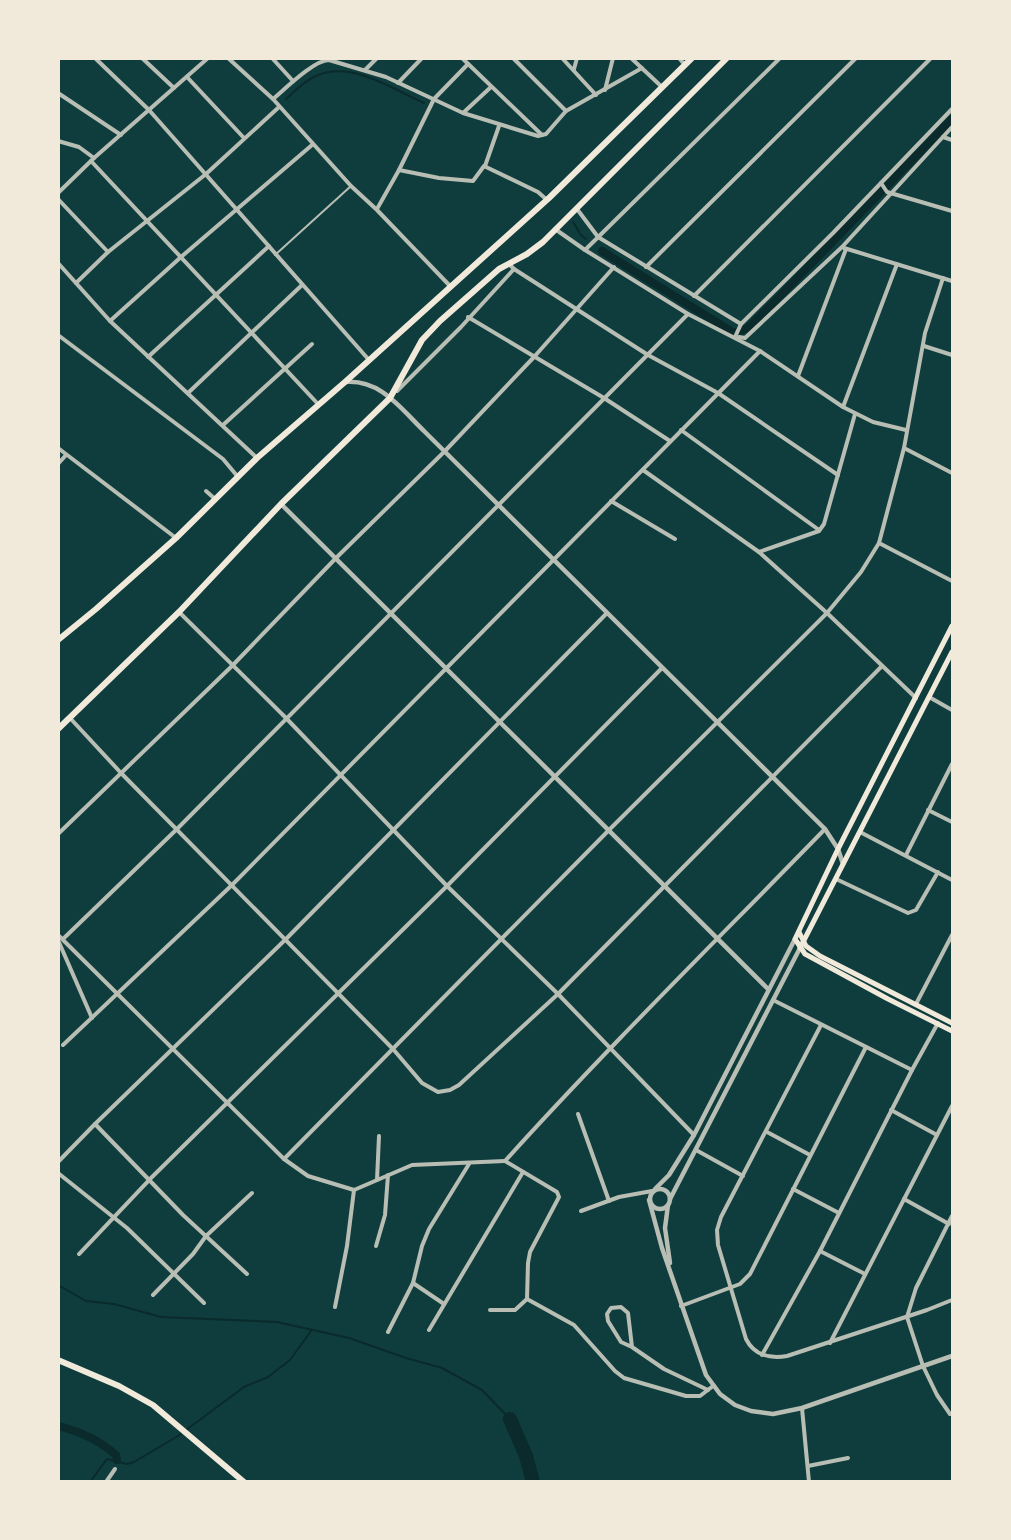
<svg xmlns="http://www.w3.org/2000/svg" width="1011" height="1540" font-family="Mulish,sans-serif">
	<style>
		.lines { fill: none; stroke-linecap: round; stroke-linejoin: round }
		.stream { stroke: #0a2a2b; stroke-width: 2 }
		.canal { stroke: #0a2a2b; stroke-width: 8 }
		.river { stroke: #0a2a2b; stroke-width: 14 }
		.service { stroke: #b8beb3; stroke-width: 2 }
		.minor { stroke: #b8beb3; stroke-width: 4 }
		.tertiary { stroke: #b8beb3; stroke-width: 4.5 }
		.secondary { stroke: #f1e9da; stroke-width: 5 }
		.primary { stroke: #f1e9da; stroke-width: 6 }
	</style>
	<rect width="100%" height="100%" fill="#0f3d3e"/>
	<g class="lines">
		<!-- stream -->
		<g class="stream">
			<path d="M286,99C295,91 304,81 316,76C351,60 392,89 424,103"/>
			<path d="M573,222L581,235L586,239"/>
			<path d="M58,1285L86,1301L114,1304L161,1317L277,1322L349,1338L406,1358L442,1368L482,1390L510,1419"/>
			<path d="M90,1482L107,1459L127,1464L134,1462L178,1436L244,1387L268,1377L290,1360L311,1331"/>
		</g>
		<!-- canal -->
		<g class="canal">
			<path d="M602,251L734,333L748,328L777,299L952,119"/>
			<path d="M58,1426C79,1431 100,1441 116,1455L117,1460"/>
		</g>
		<!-- river -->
		<path class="river" d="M510,1419L526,1456L533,1482"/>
		<!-- service -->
		<path class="service" d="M275,255L351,186"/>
		<!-- minor -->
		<g class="minor">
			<path d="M95,58L149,110L369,360"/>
			<path d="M142,58L174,88"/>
			<path d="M228,58L273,99L351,186L377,210L451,287"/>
			<path d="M272,58L293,81"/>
			<path d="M462,58L542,135"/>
			<path d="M513,58L566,111"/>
			<path d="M562,58L596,95"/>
			<path d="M631,58L662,87"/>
			<path d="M679,58L685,65"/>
			<path d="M574,69L577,58"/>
			<path d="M365,70L377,58"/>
			<path d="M187,77L244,138"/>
			<path d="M398,83L422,58"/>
			<path d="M605,90L613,58"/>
			<path d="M58,93L121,135"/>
			<path d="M273,99C285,89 314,60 329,60L386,77L463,113L538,136L546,134L566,111L642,68"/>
			<path d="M463,113L491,87"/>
			<path d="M943,137L952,140"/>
			<path d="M58,141L79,147L94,158"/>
			<path d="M91,161L318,404"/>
			<path d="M485,166L499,126"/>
			<path d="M399,170L439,178L473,181L484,166L538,192L547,200"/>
			<path d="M881,183L887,192L952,211"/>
			<path d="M58,193L94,158L208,58"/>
			<path d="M58,199L108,252"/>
			<path d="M377,209L399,170L434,99L468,64"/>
			<path d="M577,209L598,237L741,324"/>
			<path d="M555,229L585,250L688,314L760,351L843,407L873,422L906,430"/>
			<path d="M844,248L952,281"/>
			<path d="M585,250L780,58"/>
			<path d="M58,263L110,321L257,458"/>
			<path d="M646,267L856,58"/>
			<path d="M514,269L648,355L718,393L838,475"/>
			<path d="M76,283L108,252L206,174L279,107"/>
			<path d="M694,296L931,58"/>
			<path d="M468,317L604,398L670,441"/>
			<path d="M110,321L181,257L312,145"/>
			<path d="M58,335L223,459L238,477"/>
			<path d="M735,337L741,324L833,233L952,109"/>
			<path d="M739,337L745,338L842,247L952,127"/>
			<path d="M924,346L952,355"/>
			<path d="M148,357L269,246"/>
			<path d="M798,376L846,249"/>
			<path d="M397,391L461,327L514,269L510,265"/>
			<path d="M188,393L302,285"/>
			<path d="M843,407L897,264"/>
			<path d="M223,425L312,344"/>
			<path d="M681,430L819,530"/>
			<path d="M58,448L176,538"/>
			<path d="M904,448L952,473"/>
			<path d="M58,464L66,455"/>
			<path d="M643,470L759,552L827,613L916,698"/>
			<path d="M206,491L215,499"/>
			<path d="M611,501L675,539"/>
			<path d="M879,543L952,581"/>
			<path d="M759,552L819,531L824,524L855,414"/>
			<path d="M179,612L286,718L447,886L558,994L694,1135"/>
			<path d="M929,697L952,710"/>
			<path d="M70,718L121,773L393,1049L422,1083L438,1092L450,1090L459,1085L558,994L882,666"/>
			<path d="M928,810L952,822"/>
			<path d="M860,832L952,880"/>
			<path d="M58,834L232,666L336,558L445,451L534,357L614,267"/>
			<path d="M906,855L952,764"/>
			<path d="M836,879L908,913L916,910L938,872"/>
			<path d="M58,935L284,1159L308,1176L354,1190L412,1165L505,1161"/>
			<path d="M63,939L177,829L688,314"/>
			<path d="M58,940L92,1018"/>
			<path d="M773,1000L912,1070"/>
			<path d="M916,1004L952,935"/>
			<path d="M821,1025L721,1217L717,1230L718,1245L746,1339C754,1355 770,1359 787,1356L927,1310L952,1300"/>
			<path d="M63,1045L232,885L760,351"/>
			<path d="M891,1110L937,1135"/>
			<path d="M578,1114L609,1201"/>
			<path d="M95,1124L183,1215L247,1274"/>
			<path d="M767,1132L810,1155"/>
			<path d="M696,1150L743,1176"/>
			<path d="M284,1159L609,830L827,613L861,572L879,543L904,448L925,333L943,278"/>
			<path d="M505,1161C608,1047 718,939 825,829"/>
			<path d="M58,1162L95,1124L286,939L607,613"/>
			<path d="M58,1173L127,1228L204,1303"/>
			<path d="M377,1180L379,1136"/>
			<path d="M793,1189L839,1213"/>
			<path d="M904,1199L949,1224"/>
			<path d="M581,1211L619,1197L652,1191"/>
			<path d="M376,1246L385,1215L388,1175"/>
			<path d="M820,1251L865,1274"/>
			<path d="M79,1254L150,1179L447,886L661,669"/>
			<path d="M413,1283L444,1304"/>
			<path d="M153,1295L193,1254L206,1236L252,1193"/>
			<path d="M527,1299L574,1325L615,1371L624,1378L686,1396H700L713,1386"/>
			<path d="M681,1306L740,1284L750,1274L866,1047"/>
			<path d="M335,1307L347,1246L354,1190"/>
			<path d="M490,1310H515L527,1299L528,1263L530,1252L559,1197L557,1192L505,1161"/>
			<path d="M429,1330L523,1172"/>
			<path d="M388,1332L413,1283L422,1246L429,1229L469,1164"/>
			<path d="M830,1343L952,1106"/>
			<path d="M632,1347L628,1313L621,1307L611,1308L607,1314L608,1321L621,1342L632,1347L664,1369L708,1390"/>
			<path d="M762,1355L820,1251L912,1070L938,1023"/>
			<path d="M802,1408L809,1482"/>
			<path d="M950,1414L937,1395L923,1366L907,1317L916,1288L952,1216"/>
			<path d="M808,1466L848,1458"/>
			<path d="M106,1482L115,1469"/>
		</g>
		<!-- tertiary -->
		<g class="tertiary">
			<path d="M345,382C381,379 401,409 425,432L825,829L838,849L843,864"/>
			<path d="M281,504L768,989"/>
			<circle cx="660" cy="1199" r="10"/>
			<path d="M655,1189L669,1175L694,1135L795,939"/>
			<path d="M670,1199L800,948"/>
			<path d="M649,1200L662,1248L706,1375L720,1394L735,1405L751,1411L773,1414L802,1408L952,1356"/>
			<path d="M668,1205L665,1228L670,1263"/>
		</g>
		<!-- secondary -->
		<g class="secondary">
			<path d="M952,626L838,849L795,939L805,954L888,999L952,1031"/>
			<path d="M799,932L806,946L820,956L952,1023"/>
			<path d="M800,948L952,652"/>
		</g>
		<!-- primary -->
		<g class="primary">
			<path d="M58,640L96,609L176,538L257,458L345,382L549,198L692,58"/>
			<path d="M58,729L179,612L281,504L390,398L422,340L440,321L499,269L527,254L543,242L727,58"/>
			<path d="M58,1360L119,1386L153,1405L244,1482"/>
		</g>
	</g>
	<!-- border -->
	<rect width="1011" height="1540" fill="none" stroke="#f1e9da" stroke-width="120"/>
</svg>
